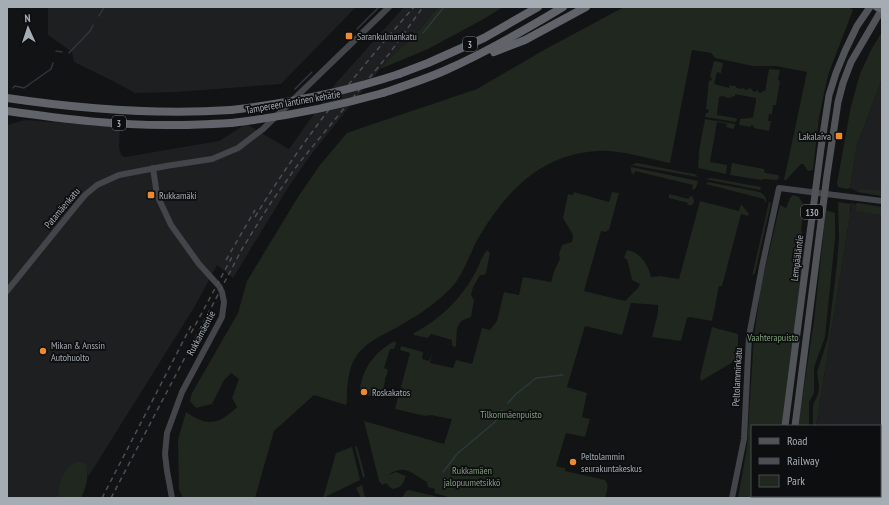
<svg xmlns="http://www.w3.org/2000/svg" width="889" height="505" font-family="'PT Sans Narrow',sans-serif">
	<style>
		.built { fill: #1e1f21 }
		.green { fill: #1f271f }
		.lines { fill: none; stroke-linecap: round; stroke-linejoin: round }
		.stream { stroke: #2c383c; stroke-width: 1.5 }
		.secondary { stroke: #424549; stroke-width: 6 }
		.primary { stroke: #505358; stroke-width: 7 }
		.highway { stroke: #60646a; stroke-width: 8 }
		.rail { stroke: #4b4e52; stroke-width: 1.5; stroke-dasharray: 5 4; stroke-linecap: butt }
		.highway-bridge { stroke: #60646a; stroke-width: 8 }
		.poi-dot { fill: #ec8a33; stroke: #0d0e0f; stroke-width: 1.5 }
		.labels { text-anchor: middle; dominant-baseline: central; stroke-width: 3.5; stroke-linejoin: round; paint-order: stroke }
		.shield { fill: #0d0e0f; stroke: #777d82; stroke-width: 1 }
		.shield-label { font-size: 9px; font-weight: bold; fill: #a4acb4 }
		.poi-label { font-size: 10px; fill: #a4acb4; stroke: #0d0e0f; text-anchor: start }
		.street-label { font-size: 10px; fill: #a4acb4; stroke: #0d0e0f }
		.park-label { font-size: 10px; fill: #809f7c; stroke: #0d0e0f }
	</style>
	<rect width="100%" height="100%" fill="#121314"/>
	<!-- built -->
	<g class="built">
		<path d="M48,7H356L281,84L177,92L135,93L113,81L74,62L72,52L48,35Z"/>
		<path d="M404,7H438L410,41L401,47L380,69L313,152L291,183L233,278L217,265L195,306L88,477L86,465L64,473L57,498H7V125L25,120L120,127L119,147L121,155L125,157L219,141L246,124L289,149L336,83Z"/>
		<path d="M882,79V196L858,192L850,188L857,145Z"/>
		<path d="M849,203L882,207V498H808V496H880V426H816L850,214L851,208Z"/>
	</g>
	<!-- green -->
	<g class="green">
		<path d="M438,7H503L480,21L428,49L380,69L401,47L410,41Z"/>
		<path d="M624,7H849L853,10L828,75L819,117L813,170L808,171L803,164H801L786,180H784L807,72L776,66H753L715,58L711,53L692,50L670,163C651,159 627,152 608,151C599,150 589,152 581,153C533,162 503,197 479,237C469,254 464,275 450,289C437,302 422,313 406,322C386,335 363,340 352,364C349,373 347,384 347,393C347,398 347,401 346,405L314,395L274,431L255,498H183L179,490L178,440L186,412C207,427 219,425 237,407L232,398L239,379L231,373L224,380L212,404L196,408L190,401L192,393L238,313L247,281L298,197L320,165L347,133L367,126L477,89L542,51Z"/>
		<path d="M882,32V79L857,145L850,188L847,189L838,187L837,183L851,106L860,74L871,50Z"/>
		<path d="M714,61L723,63L721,73L717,72L714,84L729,88L730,84L731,86H736V88L742,89L743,87L744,89L748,90V88L752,89V91L756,92L757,90H758V92L762,93V91H765L769,69L780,70L778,80L780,81L776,105H773L772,114H769L768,121H771L769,131L754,128V126L751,125V127L739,125L740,119L750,118L753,117L756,101V98L735,94V96L728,98L723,96L719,97L717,115L735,118L737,119L736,122L705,117L706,113H708L709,110L706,109L709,80L711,81L712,78L710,77Z"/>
		<path d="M705,119L735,124L734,129L726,127L727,124L717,122L710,162L727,165L726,174L698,168L699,151Z"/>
		<path d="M637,163L688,173L695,174L698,177L631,165Z"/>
		<path d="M732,163L764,169L765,173L778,175L779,178L777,180L764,179L761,180L730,175Z"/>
		<path d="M631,167L698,181L696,188L692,190L693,185L635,171L634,175L631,171Z"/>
		<path d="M711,178L761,187L760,190L705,179Z"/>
		<path d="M708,182L760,192C764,195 767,197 766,203L764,199L706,184Z"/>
		<path d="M861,189L882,191V196L858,192Z"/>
		<path d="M574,192L609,202L612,192L619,193L609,230L605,232L601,231L584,291L625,301L638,288L640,284L632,280L627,259L624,258L627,250C640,252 648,264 651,277L660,276L679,279L700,201L739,211L741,204L749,214L748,216L741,214L722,286H719L712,321L690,317L687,318L681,341L652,337L658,313V305L631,303L622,335L585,326L567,387L587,393L582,417L590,419L585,437L566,433L556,466L565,468V471L605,480C610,486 606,492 605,498H452L434,493L435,489L428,487L427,482C412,474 405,463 388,475L396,472L406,476C403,485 401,488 392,489L386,483L382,485L379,481L364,421L444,444L452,419L445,418L431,415L425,416L395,409L410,353L400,350L401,346L423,352L422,359L429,361L432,353L430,363L453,368L456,360L472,364L482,328L490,330L497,321L504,292L519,295L523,277L551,282L555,269L560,259L559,254L562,245L572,242L573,235L563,218L568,194L573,195Z"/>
		<path d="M669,194L689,199L690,196L693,197L694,202L692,205H687L688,203L669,198Z"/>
		<path d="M793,195L799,197L804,206L801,231L804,237L805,249L782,426H752V496H773V498H738L747,447L754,336L761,286L780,205L786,208L790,198Z"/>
		<path d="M769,202L771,203L755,273L752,276Z"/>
		<path d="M838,202L850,204V214L816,426H813V405L818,394L819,386L817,372L828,338L837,263L839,238Z"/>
		<path d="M858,203L882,207V215L856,211V204Z"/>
		<path d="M826,210L835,213V239L825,337L814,367V393L809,402V426H798L814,321Z"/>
		<path d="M487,250L490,253L486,273L484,275H480L473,287L471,295L474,300L471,317L461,321L457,328L456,346L454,347L452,345V340L431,334L428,338L414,335V333C439,320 460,300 474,275C479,267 481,257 487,250Z"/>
		<path d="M712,327L738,334V359L701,381L700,377Z"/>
		<path d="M395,341L396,344L394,349H390L384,368L388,370L386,377H385V380L383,393L375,397L365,395L362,398L368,391L365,389L360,393C360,371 375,351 395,341Z"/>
		<path d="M357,446L365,476L363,478L355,447Z"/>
		<path d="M352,447L360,480L323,498L336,453Z"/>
		<path d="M80,461L86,464C89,478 87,485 81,498H57C61,481 61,467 80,461Z"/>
		<path d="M362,485L365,498H361L356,488Z"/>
		<path d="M409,490L443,498H402L406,491Z"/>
	</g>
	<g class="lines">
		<!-- stream -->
		<g class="stream">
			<path d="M99,16L104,7"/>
			<path d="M357,29L379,7"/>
			<path d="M423,33L444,7"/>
			<path d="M56,51L62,52"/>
			<path d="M69,53L90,31L93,25"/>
			<path d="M13,88L15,86L24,88L51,69L53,63"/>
			<path d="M295,89L312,72"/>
			<path d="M508,403L515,395L536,378L563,375"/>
			<path d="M443,472L458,453L495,422L502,410"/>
		</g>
		<!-- secondary -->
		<g class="secondary">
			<path d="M153,168L157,195L171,225L199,264L219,286L222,292L224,302L222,317L182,392L167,433L165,454L167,471L172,498"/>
			<path d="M7,291L75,207L85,195L97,185L119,175L166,166L212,159L238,148L263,129L389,7"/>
			<path d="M732,498L744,439L749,336L762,267L779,188L882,201"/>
		</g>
		<!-- primary -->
		<g class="primary">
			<path d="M785,426L821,148L829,95L836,73L845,51L857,26L870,7"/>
			<path d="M795,426L827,175L838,102L843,83L851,62L882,9"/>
			<path d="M776,498V496"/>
			<path d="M786,498L787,496"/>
		</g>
		<!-- highway -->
		<g class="highway">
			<path d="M877,7L882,9"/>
			<path d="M494,52L525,40L586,7"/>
			<path d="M399,74L428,63L484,38L538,7"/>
			<path d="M383,93C404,86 426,79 446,70C487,52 525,30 563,7"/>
			<path d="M7,98C81,109 156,115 231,110"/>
			<path d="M7,111C63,119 120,126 177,125C195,125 213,124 231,123"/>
		</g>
		<!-- rail -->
		<g class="rail">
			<path d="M255,217C301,141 356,73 414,7"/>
			<path d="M226,260L255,210"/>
			<path d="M191,333L232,257"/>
			<path d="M102,498L191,326"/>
			<path d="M111,498L242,249L270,204L299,163L389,54L423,7"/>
		</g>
		<!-- highway-bridge -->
		<g class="highway-bridge">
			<path d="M231,110C289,103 342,93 399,74"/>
			<path d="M231,123C283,117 333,107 383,93"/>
		</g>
	</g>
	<!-- markers -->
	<g class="poi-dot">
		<rect x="345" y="32" width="8" height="8" rx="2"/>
		<rect x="835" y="132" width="8" height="8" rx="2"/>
		<rect x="147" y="191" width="8" height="8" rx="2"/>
		<circle cx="43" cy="351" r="4"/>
		<circle cx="364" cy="392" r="4"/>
		<circle cx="573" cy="462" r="4"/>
	</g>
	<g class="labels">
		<!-- shield labels -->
		<g class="shield">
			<rect x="463" y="37" width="14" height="14" rx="3"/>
			<rect x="112" y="116" width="14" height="14" rx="3"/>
			<rect x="801" y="205" width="22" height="14" rx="3"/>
		</g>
		<g class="shield-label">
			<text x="470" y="44">3</text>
			<text x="119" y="123">3</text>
			<text x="812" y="212">130</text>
		</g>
		<!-- poi labels -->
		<g class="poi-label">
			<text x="357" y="36">Sarankulmankatu</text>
			<text x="831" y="136" text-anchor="end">Lakalaiva</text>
			<text x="159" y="195">Rukkamäki</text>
			<text x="51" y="345">Mikan &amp; Anssin<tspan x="51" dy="12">Autohuolto</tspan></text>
			<text x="372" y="392">Roskakatos</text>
			<text x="581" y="456">Peltolammin<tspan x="581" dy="12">seurakuntakeskus</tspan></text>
		</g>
		<!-- street labels -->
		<g class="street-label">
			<text transform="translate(293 102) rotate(-10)">Tampereen läntinen kehätie</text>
			<text transform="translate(62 208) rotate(-50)">Patamäenkatu</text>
			<text transform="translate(797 258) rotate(-83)">Lempääläntie</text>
			<text transform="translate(201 333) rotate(-62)">Rukkamäentie</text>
			<text transform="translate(737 377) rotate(-87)">Peltolamminkatu</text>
		</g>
		<!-- park labels -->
		<g class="park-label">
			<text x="773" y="337">Vaahterapuisto</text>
			<text x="511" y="414">Tilkonmäenpuisto</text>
			<text x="472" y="470">Rukkamäen<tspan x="472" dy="12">jalopuumetsikkö</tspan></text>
		</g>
	</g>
	<!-- border -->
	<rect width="889" height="505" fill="none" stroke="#a4acb4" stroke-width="16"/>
	<!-- legend -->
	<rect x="751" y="425" width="130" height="72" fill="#0d0e0f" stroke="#494d51"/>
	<rect x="759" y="438" width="20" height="6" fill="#505358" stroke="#494d51"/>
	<text x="787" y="445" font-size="12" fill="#a4acb4">Road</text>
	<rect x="759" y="458" width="20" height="6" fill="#4b4e52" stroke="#494d51"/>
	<text x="787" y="465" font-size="12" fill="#a4acb4">Railway</text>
	<rect x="759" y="475" width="20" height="12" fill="#1f271f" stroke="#494d51"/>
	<text x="787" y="485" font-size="12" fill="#a4acb4">Park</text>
	<!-- north arrow -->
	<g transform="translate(28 28) rotate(357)" stroke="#0d0e0f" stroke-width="3" paint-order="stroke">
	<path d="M0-3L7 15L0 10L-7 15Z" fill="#a4acb4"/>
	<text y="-6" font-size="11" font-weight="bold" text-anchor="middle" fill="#a4acb4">N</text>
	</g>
</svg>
